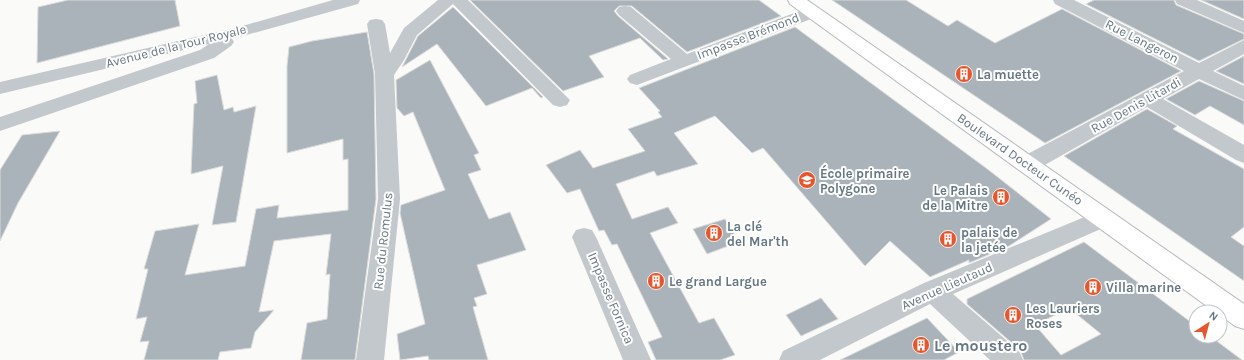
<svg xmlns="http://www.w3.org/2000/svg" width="1244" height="360" font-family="Karla,sans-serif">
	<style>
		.building { fill: #aab3b9; stroke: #dcdcda; fill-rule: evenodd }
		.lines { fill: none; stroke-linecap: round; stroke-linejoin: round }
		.major-casing { stroke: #b5babe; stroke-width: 2 }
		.minor { fill: #c3c8cc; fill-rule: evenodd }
		.major { fill: #fff; fill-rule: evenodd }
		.labels { text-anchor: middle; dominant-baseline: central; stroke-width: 4; stroke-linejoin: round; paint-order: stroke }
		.street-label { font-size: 13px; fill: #657683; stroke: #fff }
		.poi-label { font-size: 13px; font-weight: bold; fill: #657683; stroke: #fff; text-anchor: start }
		.near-poi-label { font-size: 16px; font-weight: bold; fill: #657683; stroke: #fff; text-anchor: start }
	</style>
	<rect width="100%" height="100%" fill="#fafaf8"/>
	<!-- building -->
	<g class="building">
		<path d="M68,0H175L180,26L37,63L38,7Z"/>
		<path d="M470,0H759L781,16L687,52L632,6H619L614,11L618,16L668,59L663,60L640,38L589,56L604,77L563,91Z"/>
		<path d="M832,0H906L948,26L957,20L995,43L1062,9L1181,71L1045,143Z"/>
		<path d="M1094,0H1174L1176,5L1244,34V39L1199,61L1086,4Z"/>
		<path d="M1201,0H1244V19Z"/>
		<path d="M453,7L543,97L541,98L532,88L486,106L437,44L402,67L418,36Z"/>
		<path d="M795,27L990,171L1051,219L1009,246L969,263V260L930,277L890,241L865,266L763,148L752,153L715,116L674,133L698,164L657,176L654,171L616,184L632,219L668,207L678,223L650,233L699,323L714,318L735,355L720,360H656L648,342L662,337L617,244L612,245L604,230L599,231L580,189L567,193L546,165L580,150L593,168L645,151L628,129L662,117L658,112L660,111L639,88Z"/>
		<path d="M367,32L374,74L376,199L355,360H301L307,323L327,319L330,274L326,275L331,234L274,241L259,312L274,310L255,332L251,348L220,352L218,360H144L149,341L140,342L147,317L136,319L148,269H144L155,231L199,224L185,275L245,266L256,209L279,205L277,218L348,210V159L343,160V139L287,153V66L289,47L312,41Z"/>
		<path d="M1244,56V84L1216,71Z"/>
		<path d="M430,60L479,153L474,155L481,170L468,174L489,219L510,212L526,250L477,265L487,294L474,298L477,306L473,307L488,360H429L428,356L400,360L397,334L425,324L400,213L401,205L445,190L413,112L404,116L397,108L396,80Z"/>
		<path d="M217,75L224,110L233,107L234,112L256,106L236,222L212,225L223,166L191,174L194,104L197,103L195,81Z"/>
		<path d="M1199,81L1244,101V125L1210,106L1195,115L1166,99Z"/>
		<path d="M1147,109L1177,126L1173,129L1244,169V227L1231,237L1244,246V281L1064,156Z"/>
		<path d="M60,131L18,203L0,241V170L22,135Z"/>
		<path d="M725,219L739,242L707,254L693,229Z"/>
		<path d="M1084,242L1196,326V336H1210L1242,360H1024L1020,350L967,304V299ZM1069,308L1101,334L1061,355L1035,325Z"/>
		<path d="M821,298L838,319L801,336L786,315Z"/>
		<path d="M927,318L959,352L944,360H840Z"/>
	</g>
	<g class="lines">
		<!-- major casing -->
		<g class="major-casing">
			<path id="major" d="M788,0H807L1244,304V329L1235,326L1220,315V312H1215L790,4Z"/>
		</g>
		<!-- minor -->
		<g class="minor">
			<path d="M333,0H360L358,4L232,39L234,42L231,46L214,58L0,131V117L200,50L209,44L0,94V82L239,27Z"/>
			<path d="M438,0H468L570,100L567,105L560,107L553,105L453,4L417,35L404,60L394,75L400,199L384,360H356L378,199L375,74L367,24L370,20L376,19L382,20L385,24L390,53L404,28Z"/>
			<path d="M1053,0H1074L1199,63L1244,40V54L1213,71L1244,86V100L1199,79L1163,99L1244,145V163L1236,160L1147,107L1036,170L1028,172L1020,170L1017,164L1020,158L1184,71L1055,4Z"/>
			<path d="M1175,0H1197L1244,21V33L1177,4Z"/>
			<path d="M625,6L631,7L687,54L807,8L813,7L819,8L822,12L819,16L637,85L630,83L627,79L630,75L671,59L619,15L616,11L619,7Z"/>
			<path d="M1104,209L1112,212L1116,218L1112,224L953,294L1019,351L1023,360H990L930,304L820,360H779L783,351L924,283Z"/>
			<path d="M584,228L592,230L596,237L651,360H623L572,237L576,230Z"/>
		</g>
		<!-- major -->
		<use href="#major" class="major"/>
	</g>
	<!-- icons -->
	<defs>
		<g id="building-disc" transform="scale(0.9)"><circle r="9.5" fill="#e4572e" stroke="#fff"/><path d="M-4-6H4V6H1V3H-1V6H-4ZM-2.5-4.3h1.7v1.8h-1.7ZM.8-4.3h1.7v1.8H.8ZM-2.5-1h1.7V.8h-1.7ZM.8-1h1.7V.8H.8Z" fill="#fff"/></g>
		<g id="school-disc" transform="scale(0.9)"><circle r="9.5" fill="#e4572e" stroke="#fff"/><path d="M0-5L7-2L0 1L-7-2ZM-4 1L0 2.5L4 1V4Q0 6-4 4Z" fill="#fff"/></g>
	</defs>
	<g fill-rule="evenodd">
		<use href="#building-disc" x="964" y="74"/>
		<use href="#school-disc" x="807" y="180"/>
		<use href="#building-disc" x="1001" y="197"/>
		<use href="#building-disc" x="714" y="233"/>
		<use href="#building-disc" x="948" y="239"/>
		<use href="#building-disc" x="656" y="281"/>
		<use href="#building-disc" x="1093" y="287"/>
		<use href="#building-disc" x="1013" y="315"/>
		<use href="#building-disc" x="921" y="345"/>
	</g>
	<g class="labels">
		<!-- street labels -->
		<g class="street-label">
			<text transform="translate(748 36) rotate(-21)">Impasse Brémond</text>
			<text transform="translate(1142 41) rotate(27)">Rue Langeron</text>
			<text transform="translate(176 46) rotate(-14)">Avenue de la Tour Royale</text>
			<text transform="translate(1136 105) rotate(-29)">Rue Denis Litardi</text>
			<text transform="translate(1020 159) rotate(35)">Boulevard Docteur Cunéo</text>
			<text transform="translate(383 241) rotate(-84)">Rue du Romulus</text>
			<text transform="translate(947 286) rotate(-24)">Avenue Lieutaud</text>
			<text transform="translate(611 298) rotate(67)">Impasse Fornica</text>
		</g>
		<!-- poi labels -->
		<g class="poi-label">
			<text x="977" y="74">La muette</text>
			<text x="820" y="173">École primaire<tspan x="820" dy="15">Polygone</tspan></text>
			<text x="988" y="190" text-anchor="end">Le Palais<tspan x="988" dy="15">de la Mitre</tspan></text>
			<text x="727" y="226">La clé<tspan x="727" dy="15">del Mar'th</tspan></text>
			<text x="961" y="232">palais de<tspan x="961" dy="15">la jetée</tspan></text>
			<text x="669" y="281">Le grand Largue</text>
			<text x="1106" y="287">Villa marine</text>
			<text x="1026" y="308">Les Lauriers<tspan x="1026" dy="15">Roses</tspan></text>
		</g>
		<!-- near-poi labels -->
		<g class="near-poi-label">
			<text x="934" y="345">Le moustero</text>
		</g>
	</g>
	<!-- north arrow -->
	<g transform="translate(1208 324) rotate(36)"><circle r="19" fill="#ffffff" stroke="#c1c8cd"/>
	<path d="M0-3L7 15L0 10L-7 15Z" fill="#e4572e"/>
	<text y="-6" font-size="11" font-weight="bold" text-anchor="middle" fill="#657683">N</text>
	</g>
</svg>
